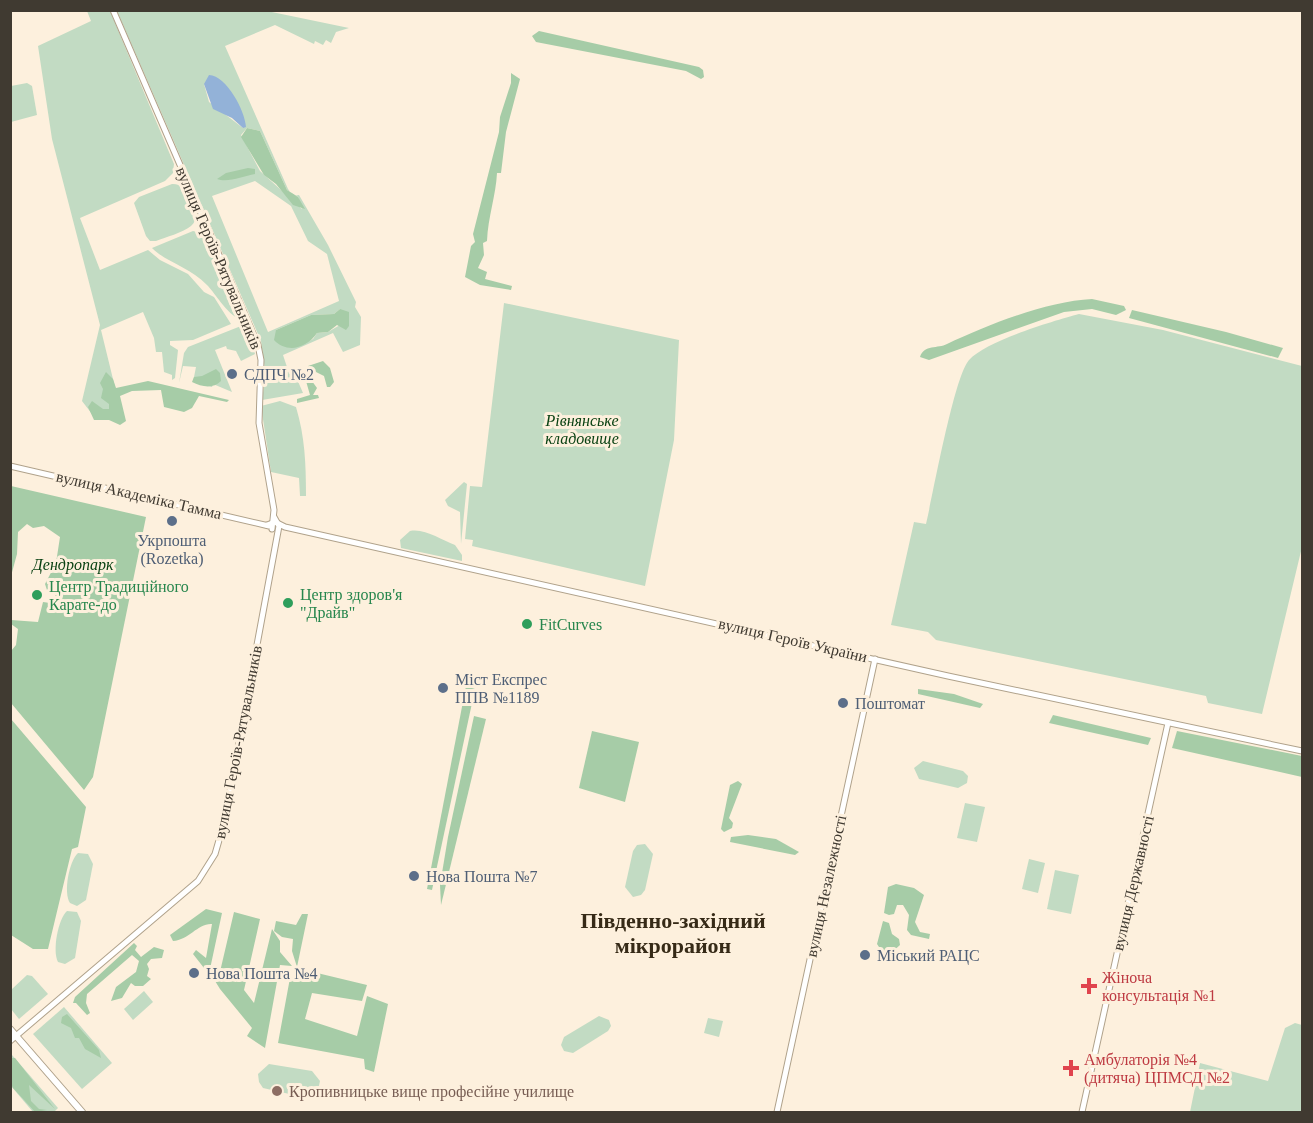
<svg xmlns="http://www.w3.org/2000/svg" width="1313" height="1123" font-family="Georgia,serif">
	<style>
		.green { fill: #c2dbc3; fill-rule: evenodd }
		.forest { fill: #a6cca7 }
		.water { fill: #93b2d8 }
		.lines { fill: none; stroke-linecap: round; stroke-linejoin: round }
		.secondary-casing { stroke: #b0a28b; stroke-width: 7 }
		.primary-casing { stroke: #b0a28b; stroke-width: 8 }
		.secondary { stroke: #fff; stroke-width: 5 }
		.primary { stroke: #fff; stroke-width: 6 }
		.service-dot { fill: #5c6f8a; stroke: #fdf0dd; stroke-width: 2 }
		.leisure-dot { fill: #2e9e5b; stroke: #fdf0dd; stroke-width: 2 }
		.health-dot { fill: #e0444e; stroke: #fdf0dd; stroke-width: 2 }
		.education-dot { fill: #8d6e63; stroke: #fdf0dd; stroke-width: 2 }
		.labels { text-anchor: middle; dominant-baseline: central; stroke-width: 6; stroke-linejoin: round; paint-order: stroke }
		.street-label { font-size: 16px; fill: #403a31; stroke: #fdf0dd }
		.service-label { font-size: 16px; fill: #4e5e75; stroke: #fdf0dd; text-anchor: start }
		.park-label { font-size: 16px; font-style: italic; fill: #0a4213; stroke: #fdf0dd }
		.leisure-label { font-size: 16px; fill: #27864d; stroke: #fdf0dd; text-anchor: start }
		.health-label { font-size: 16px; fill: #be3a42; stroke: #fdf0dd; text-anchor: start }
		.education-label { font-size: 16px; fill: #785e54; stroke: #fdf0dd; text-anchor: start }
		.district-label { font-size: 22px; font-weight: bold; fill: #362a17; stroke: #fdf0dd }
	</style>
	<rect width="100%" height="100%" fill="#fdf0dd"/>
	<!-- green -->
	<g class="green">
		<path d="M87,11H110L174,164L173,173L165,181L80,218L100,270L148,250L160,260L188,274L204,292L214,297L231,324L193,340L170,341V345L178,350L175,378L172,380V375L164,372L162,352H156L154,338L143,312L101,330L123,420L92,414L82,401L100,325L52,139L38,46L91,21Z"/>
		<path d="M117,11H267L349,28L336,32L331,43L326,40L323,45L315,41L314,44L275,25L225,46L288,189L293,196L299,195L328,245L356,302L355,307L361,317L360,345L343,352L333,333L283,355L287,367L265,370L261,341ZM204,84C223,95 246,103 243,128L209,102ZM247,128L260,131L287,190L298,197L302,209L260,171L241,135ZM255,181L291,206L308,241L327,254L339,301L268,332L212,196ZM340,309V325L328,332L317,333L313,339L299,346L276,330L311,315L334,314Z"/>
		<path d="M27,83L32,86L37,115L11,122V86Z"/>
		<path d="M172,184C189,183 206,213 191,226C182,233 166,237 156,241H150L146,236L134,203L139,197Z"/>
		<path d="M193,231L200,233L208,241L244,319C231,321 216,294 207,285C190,267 167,263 152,248Z"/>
		<path d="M504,303L679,340L674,440L645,586L472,546L473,540L465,539L470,486L482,487Z"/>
		<path d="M1079,314L1163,330L1302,366V547L1262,714L1208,703L1206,696L936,640L928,632L891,625L914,522L926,524C933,495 954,377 969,360C986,341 1053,321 1079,314Z"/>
		<path d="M246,324L255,354L241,361L236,351L227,349L226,346L215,350L232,392L213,384L212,387L193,382L196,367L183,366L179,383L184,353L188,347Z"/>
		<path d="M288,371L289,374L294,372L303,393L262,400L265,379Z"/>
		<path d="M280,401L296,407C305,437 306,464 306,496H300L299,478L271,472L261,406Z"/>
		<path d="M464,482L467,484L461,544L460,512L448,506L445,500Z"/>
		<path d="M410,531C425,528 441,540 455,545L462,555V561L401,548L400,540Z"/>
		<path d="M923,761L963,771L968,776L967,783L958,788L919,779L914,768Z"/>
		<path d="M965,803L985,807L977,842L957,838Z"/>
		<path d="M645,844L653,854L645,890L641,895L633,897L625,887L633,851L637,845Z"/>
		<path d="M78,853L88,854L93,864L86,900L77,906L70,903C63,893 69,861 78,853Z"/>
		<path d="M1029,859L1045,863L1038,893L1022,889Z"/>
		<path d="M1055,870L1079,875L1071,914L1047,909Z"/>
		<path d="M67,911L77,912L81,921L75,958L65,964L58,962C52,951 58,919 67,911Z"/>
		<path d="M27,975L32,976L48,994L19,1019L11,1009V990Z"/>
		<path d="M144,991L153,1002L133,1020L124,1009Z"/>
		<path d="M64,1007L112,1063L82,1089L33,1034Z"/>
		<path d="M599,1016L609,1020L611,1026L608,1031L573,1053L564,1051L561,1045L564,1037Z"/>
		<path d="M708,1018L723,1021L719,1037L704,1033Z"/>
		<path d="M1295,1023L1302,1025V1112H1190L1200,1063L1268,1081L1285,1028Z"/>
		<path d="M12,1055L58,1108L54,1112H33L11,1086Z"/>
		<path d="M269,1064L312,1071L320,1081L318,1090L307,1098L263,1088L259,1082L258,1074Z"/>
	</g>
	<!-- forest -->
	<g class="forest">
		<path d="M539,31L699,67L703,70L704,77L701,79L686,71L536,42L532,36Z"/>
		<path d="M511,73L520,79L506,132L501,173H497C496,195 488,217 487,241L483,243L484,255L478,268L487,272L485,279L512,286L511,290L480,285L465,277L471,246L475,242L473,234L499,132L500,117L511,83Z"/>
		<path d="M247,128L260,131L287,190L298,197L305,209L293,205L276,184L264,175L241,137Z"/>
		<path d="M248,168L255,169V174C243,176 228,183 217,179L226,173Z"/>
		<path d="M1092,299L1124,306L1126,310L1116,315L1092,309L1064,312L929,360L920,357C924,344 938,349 947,344C987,325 1047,301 1092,299Z"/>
		<path d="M340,309L349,312V326L346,330L337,325L328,332L317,333C307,348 287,354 274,340L276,330L311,315L334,314Z"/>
		<path d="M1132,310L1226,332L1283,348L1278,358L1129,318Z"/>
		<path d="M323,361L330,368L334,382L330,387H327L324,376L316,372L309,377L317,388L313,395H318L319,398L297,403V399L310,395L306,381L309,374L308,366Z"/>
		<path d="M216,369L220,373L221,381C213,389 202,387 192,382L194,377L202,376Z"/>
		<path d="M106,372L113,379L116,388L148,381L229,400L227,402L199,396L192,408L184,412L164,407L161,390L132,391L120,396L126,421L120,425L109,420H94L88,407L92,401L103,409H109V404L101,398L103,389L100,383Z"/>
		<path d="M11,486L146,517L93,777L84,790L11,703V651L16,645L18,629L11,624V620L38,622L43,602L57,604L61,599L47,590L45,584L56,563L60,537L44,526L33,528L27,524L18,532L17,554L11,576Z"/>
		<path d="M466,686L475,689L432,890L427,889Z"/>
		<path d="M918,689L954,694L983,704L980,708L918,694Z"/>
		<path d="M1053,715L1151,738L1148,745L1049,723Z"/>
		<path d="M474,716L486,719L441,905L440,885L448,837Z"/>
		<path d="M11,719L86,807L78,847L72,849L48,949H33L11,935Z"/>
		<path d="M592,731L639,742L625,802L579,788Z"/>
		<path d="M1177,731L1302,756V777L1172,748Z"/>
		<path d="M738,781L742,784L729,818L733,823L732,828L724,832L721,829L730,785Z"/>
		<path d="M748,835L776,839L799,852L795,855L730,842L731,837Z"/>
		<path d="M896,884L914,888L924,895L915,922L920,932L930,934L929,939L911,935L907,930L909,915L903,905H897L894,914L889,915L884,913L888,887Z"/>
		<path d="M206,909L222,913L210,969L219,976L234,912L260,919L244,990L254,1003L272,929L280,941V952L292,966L280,965L265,1048L247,1036L252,1028L220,989L207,968H204L193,954L196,950L206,958L212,924C198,923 189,940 173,941L170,935Z"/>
		<path d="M302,914H308L297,967L292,951L293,939L282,937L274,931L276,921L296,925Z"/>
		<path d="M883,921L889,923L892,934L899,939L900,945C894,951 889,952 881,950L877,944Z"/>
		<path d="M134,943L137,946L135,950L141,957L154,947L164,950L162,958L151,959L147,964L149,969L147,976L151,979L143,986H135L131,983L122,998L111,1001L116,987L136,972L139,961L132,955L87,994L86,1003L90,1013L87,1015L76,1003H73L75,997Z"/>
		<path d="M313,972L367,985L362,1001L312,993L305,1019L357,1036L367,996L388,1004L374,1072L365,1069L364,1059L278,1043L290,978Z"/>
		<path d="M67,1014L99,1050L101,1058L85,1049L79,1038H75L71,1028L61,1023L62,1017Z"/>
		<path d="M10,1058H15L55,1109L29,1085L31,1101L39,1109L47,1110L35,1112L13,1088L11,1084Z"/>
	</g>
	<!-- water -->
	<path class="water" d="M209,75C227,76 245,111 246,127L243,128L232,118L213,109L204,84Z"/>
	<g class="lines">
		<!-- secondary casing -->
		<g class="secondary-casing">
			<g id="secondary">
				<path d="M113,10L258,345L261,360L259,423L274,510L272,529"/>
				<path d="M10,466L269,526"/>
				<path d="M267,525L275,522L285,527L948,676L1302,751"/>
				<path d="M10,1041L198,881L215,854L224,823L279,526L274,517"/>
				<path d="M777,1112L875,659"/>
				<path d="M1082,1112L1168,723"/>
			</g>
		</g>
		<!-- primary casing -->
		<g class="primary-casing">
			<path id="primary" d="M10,1029L82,1112"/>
		</g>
		<!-- secondary -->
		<use href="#secondary" class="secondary"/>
		<!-- primary -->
		<use href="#primary" class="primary"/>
	</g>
	<!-- markers -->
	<g class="service-dot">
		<circle cx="232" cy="374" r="6"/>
		<circle cx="172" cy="521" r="6"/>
		<circle cx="443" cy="688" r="6"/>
		<circle cx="843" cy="703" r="6"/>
		<circle cx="414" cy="876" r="6"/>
		<circle cx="865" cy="955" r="6"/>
		<circle cx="194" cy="973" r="6"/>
	</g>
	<g class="leisure-dot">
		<circle cx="37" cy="595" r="6"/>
		<circle cx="288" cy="603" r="6"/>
		<circle cx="527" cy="624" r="6"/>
	</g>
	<g class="health-dot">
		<path d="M1086 977h6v6h6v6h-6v6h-6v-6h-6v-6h6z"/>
		<path d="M1068 1059h6v6h6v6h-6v6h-6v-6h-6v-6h6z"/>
	</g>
	<circle class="education-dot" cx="277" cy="1091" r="6"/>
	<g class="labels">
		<!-- street labels -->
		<g class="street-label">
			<text transform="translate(219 258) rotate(67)">вулиця Героїв-Рятувальників</text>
			<text transform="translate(139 495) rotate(13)">вулиця Академіка Тамма</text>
			<text transform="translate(793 640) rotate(13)">вулиця Героїв України</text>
			<text transform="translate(238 742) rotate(-79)">вулиця Героїв-Рятувальників</text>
			<text transform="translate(1133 883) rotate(-77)">вулиця Державності</text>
			<text transform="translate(826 886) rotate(-78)">вулиця Незалежності</text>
		</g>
		<!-- service labels -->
		<g class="service-label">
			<text x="244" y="374">СДПЧ №2</text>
			<text x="172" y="540" text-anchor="middle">Укрпошта<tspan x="172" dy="18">(Rozetka)</tspan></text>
			<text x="455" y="679">Міст Експрес<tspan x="455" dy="18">ППВ №1189</tspan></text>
			<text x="855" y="703">Поштомат</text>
			<text x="426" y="876">Нова Пошта №7</text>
			<text x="877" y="955">Міський РАЦС</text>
			<text x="206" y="973">Нова Пошта №4</text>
		</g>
		<!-- park labels -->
		<g class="park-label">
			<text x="582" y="420">Рівнянське<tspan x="582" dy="18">кладовище</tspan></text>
			<text x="73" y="564">Дендропарк</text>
		</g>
		<!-- leisure labels -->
		<g class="leisure-label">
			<text x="49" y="586">Центр Традиційного<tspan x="49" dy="18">Карате-до</tspan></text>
			<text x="300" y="594">Центр здоров'я<tspan x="300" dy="18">"Драйв"</tspan></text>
			<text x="539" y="624">FitCurves</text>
		</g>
		<!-- health labels -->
		<g class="health-label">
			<text x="1102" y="977">Жіноча<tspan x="1102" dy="18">консультація №1</tspan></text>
			<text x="1084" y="1059">Амбулаторія №4<tspan x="1084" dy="18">(дитяча) ЦПМСД №2</tspan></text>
		</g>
		<!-- education labels -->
		<g class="education-label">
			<text x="289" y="1091">Кропивницьке вище професійне училище</text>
		</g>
		<!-- district labels -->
		<g class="district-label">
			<text x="673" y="920">Південно-західний<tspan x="673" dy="25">мікрорайон</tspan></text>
		</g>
	</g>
	<!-- border -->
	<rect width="1313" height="1123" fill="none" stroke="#403a31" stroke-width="24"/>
</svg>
